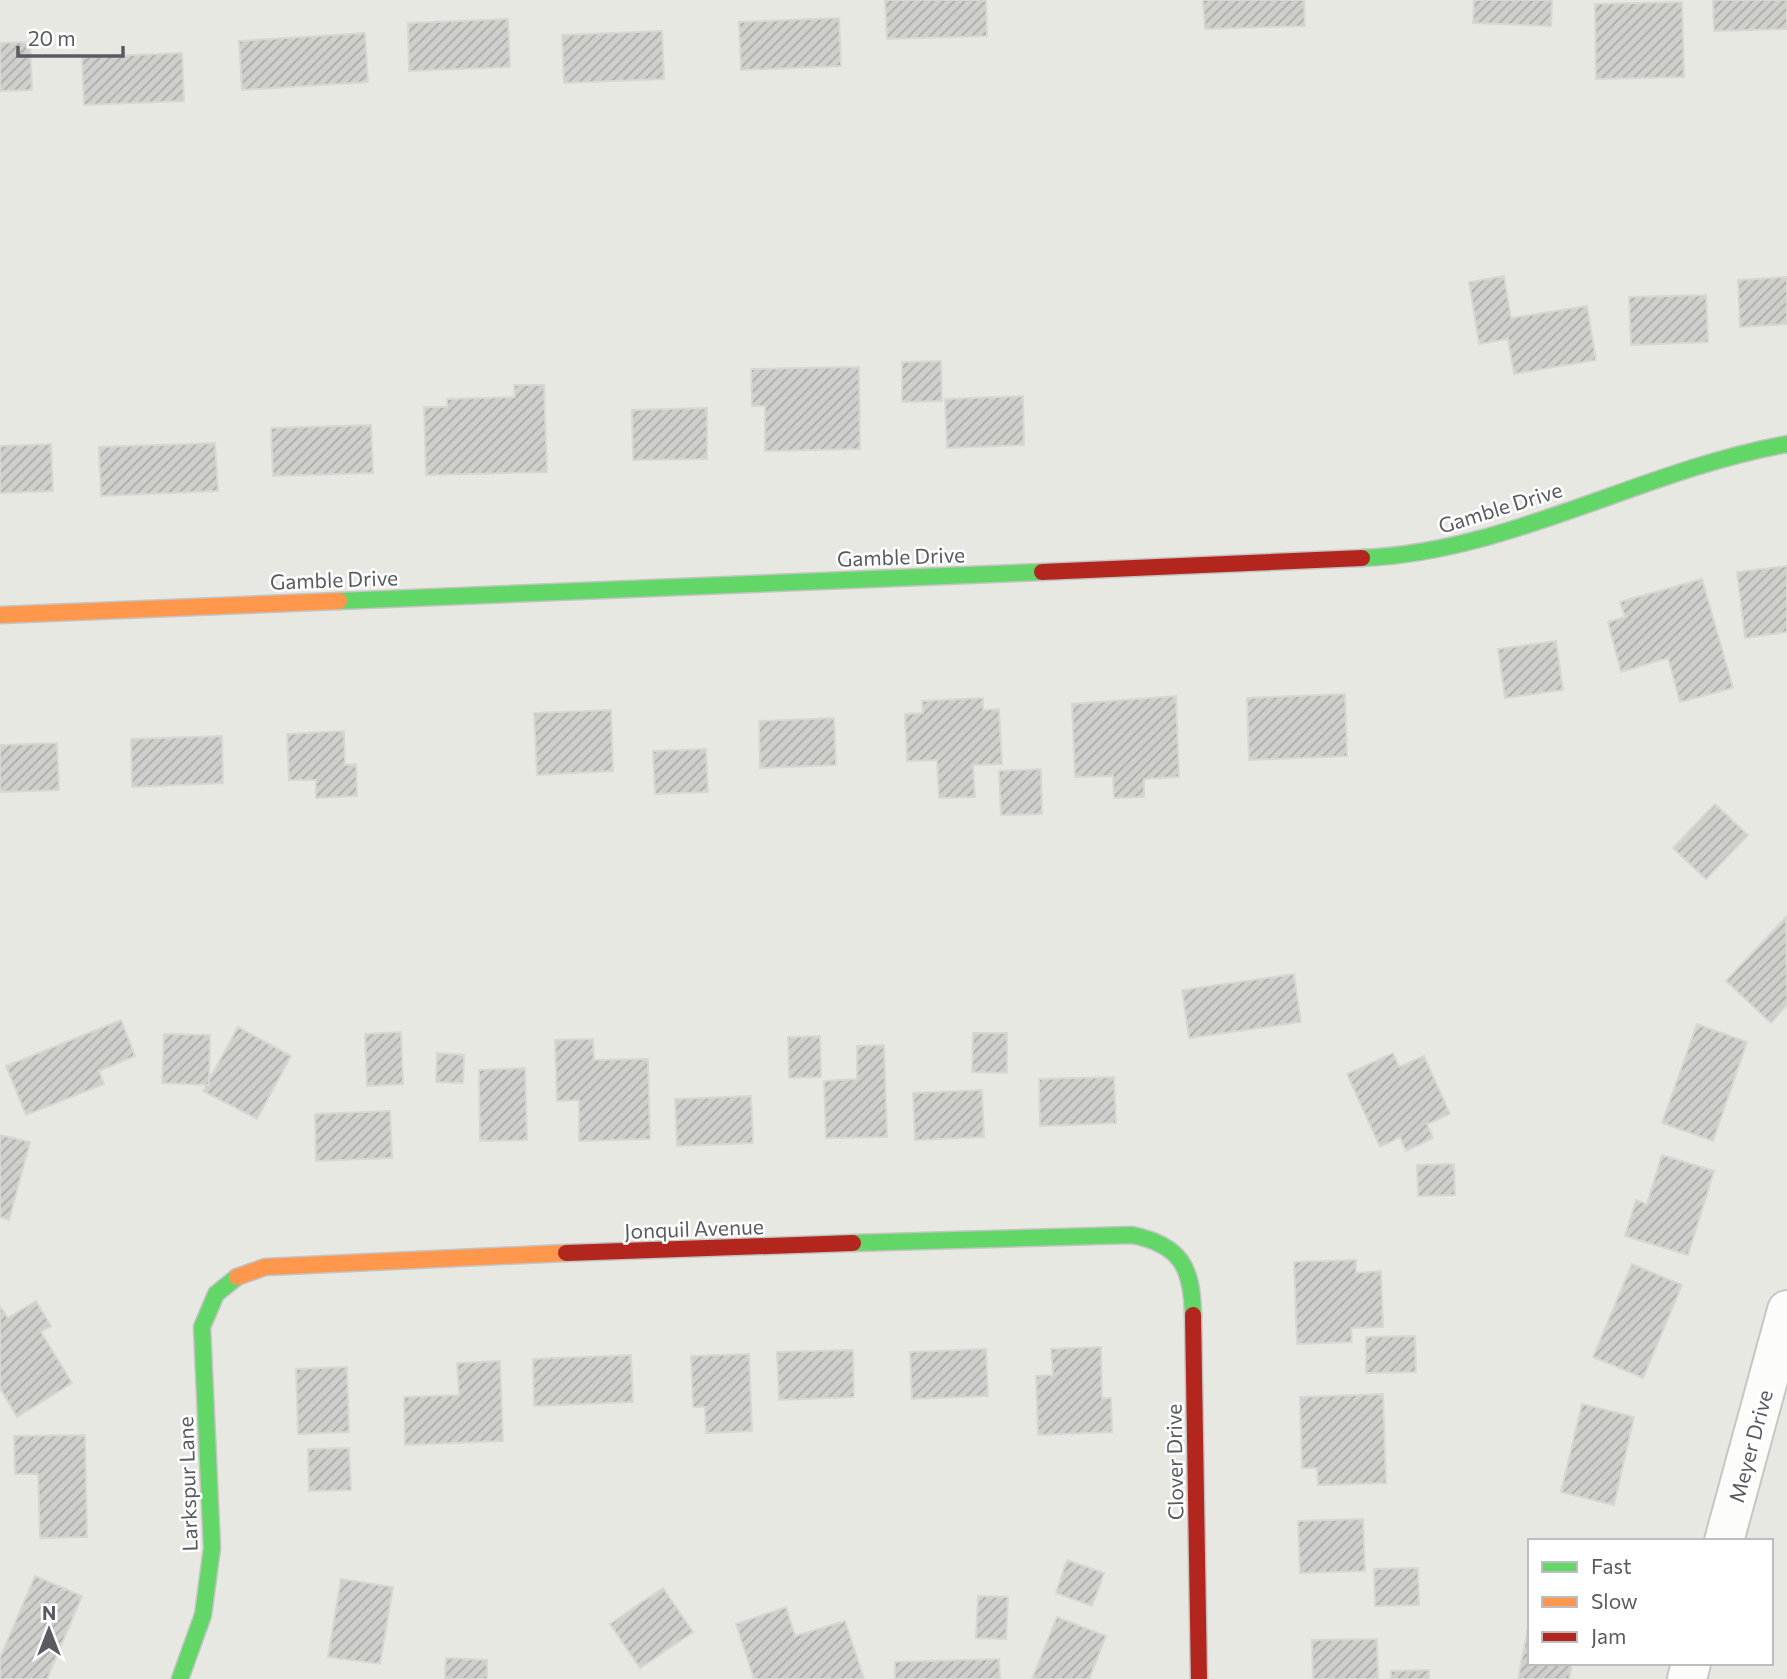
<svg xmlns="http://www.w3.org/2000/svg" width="1787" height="1679" font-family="Commissioner,sans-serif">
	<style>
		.building { fill: url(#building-hatch); stroke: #d8d7d2; stroke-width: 2 }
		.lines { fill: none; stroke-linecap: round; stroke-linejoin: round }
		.street-casing { stroke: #c6c6c5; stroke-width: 42 }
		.fast-casing { stroke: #c4c4c4; stroke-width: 19 }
		.slow-casing { stroke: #c4c4c4; stroke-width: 19 }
		.jam-casing { stroke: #c4c4c4; stroke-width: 19 }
		.street { stroke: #fcfcfb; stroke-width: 38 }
		.fast { stroke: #63d668; stroke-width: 16 }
		.slow { stroke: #ff974d; stroke-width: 16 }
		.jam { stroke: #b3261e; stroke-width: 16 }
		.labels { text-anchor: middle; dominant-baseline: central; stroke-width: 5; stroke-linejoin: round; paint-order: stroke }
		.street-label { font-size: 21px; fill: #595b61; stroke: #fff }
	</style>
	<defs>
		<pattern id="building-hatch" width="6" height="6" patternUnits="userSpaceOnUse" patternTransform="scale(1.75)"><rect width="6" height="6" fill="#cfcfcc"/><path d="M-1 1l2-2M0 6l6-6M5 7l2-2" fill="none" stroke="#ababa9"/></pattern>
	</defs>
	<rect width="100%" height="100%" fill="#e8e8e3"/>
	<!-- building -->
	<g class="building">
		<path d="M885,0H986L987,36L887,39Z"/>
		<path d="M1203,0H1304L1305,26L1205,29Z"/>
		<path d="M1474,0H1552L1551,26L1473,23Z"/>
		<path d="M1713,0H1787V29L1714,31Z"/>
		<path d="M1682,2L1684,77L1596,79L1595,4Z"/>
		<path d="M839,18L841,66L741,70L739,22Z"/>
		<path d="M508,19L510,67L409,71L408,23Z"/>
		<path d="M662,31L664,79L564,83L562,35Z"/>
		<path d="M365,33L368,82L242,90L239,41Z"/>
		<path d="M30,42L32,90L0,91V43Z"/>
		<path d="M182,53L184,101L84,105L82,57Z"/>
		<path d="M1504,276L1511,318L1587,306L1596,360L1514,374L1508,339L1479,344L1469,282Z"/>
		<path d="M1787,277V324L1740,327L1738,280Z"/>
		<path d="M1706,295L1708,342L1631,345L1629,297Z"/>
		<path d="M941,361L942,401L902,402V362Z"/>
		<path d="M859,367L860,449L765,451V406H752L751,369Z"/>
		<path d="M514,385H544L547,472L426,475L424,407H447V399L515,397Z"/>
		<path d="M1023,396L1024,445L947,448L945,399Z"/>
		<path d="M707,408V459L633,460L632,410Z"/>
		<path d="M371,425L373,473L273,476L271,428Z"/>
		<path d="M215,443L218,491L101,496L99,447Z"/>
		<path d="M51,444L53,491L0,493V446Z"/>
		<path d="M1787,566V632L1745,638L1737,572Z"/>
		<path d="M1702,579L1733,688L1680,702L1668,658L1621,672L1608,622L1625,617L1620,602Z"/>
		<path d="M1556,641L1563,690L1505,698L1498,649Z"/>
		<path d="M1345,694L1347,756L1249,760L1247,698Z"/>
		<path d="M1176,696L1179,777L1144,779V797L1114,798L1113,776L1075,777L1072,704Z"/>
		<path d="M983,698V710L999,709L1002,764L973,765L975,797L939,798L937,760L907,761L905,714L923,713L922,701Z"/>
		<path d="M611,710L613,771L537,775L534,713Z"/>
		<path d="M834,718L836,765L760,768L759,721Z"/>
		<path d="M344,731L345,765L356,764L357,796L316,798V780H289L287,734Z"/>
		<path d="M222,736L223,783L132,787L131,739Z"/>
		<path d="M57,743L59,790L0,792V745Z"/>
		<path d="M706,749L708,792L655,794L653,751Z"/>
		<path d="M1041,769L1042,814L1001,815L999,771Z"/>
		<path d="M1715,804L1748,835L1706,879L1673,848Z"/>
		<path d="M1786,917L1787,1005L1771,1023L1726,981Z"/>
		<path d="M1294,974L1301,1022L1189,1038L1182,990Z"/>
		<path d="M121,1020L135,1056L99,1071L104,1084L26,1115L6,1066Z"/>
		<path d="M1697,1024L1747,1042L1713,1141L1662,1123Z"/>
		<path d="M238,1027L291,1056L257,1119L203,1091Z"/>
		<path d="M401,1032L403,1084L367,1086L365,1034Z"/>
		<path d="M973,1033H1007V1073L972,1072Z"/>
		<path d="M164,1034L210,1035L209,1085L162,1083Z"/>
		<path d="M820,1036L821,1077L789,1078L788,1037Z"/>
		<path d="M593,1039L594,1060L648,1059L650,1139L579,1141V1100L557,1101L555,1040Z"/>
		<path d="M884,1045L887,1137L826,1138L824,1081L857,1079V1046Z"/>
		<path d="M437,1053L464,1055L463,1083L436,1082Z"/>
		<path d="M1393,1053L1399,1067L1424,1056L1450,1114L1427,1124L1433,1138L1406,1151L1400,1137L1380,1147L1347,1074Z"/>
		<path d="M525,1068L527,1140L480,1141L479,1070Z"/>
		<path d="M1114,1077L1116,1123L1040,1126L1039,1079Z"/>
		<path d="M982,1090L984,1137L915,1140L913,1093Z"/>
		<path d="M751,1096L753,1143L677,1146L675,1099Z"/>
		<path d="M390,1111L392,1158L316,1161L315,1114Z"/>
		<path d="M0,1135L30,1142L9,1220L0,1217Z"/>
		<path d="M1662,1155L1714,1171L1688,1255L1625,1236L1636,1200L1647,1204Z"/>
		<path d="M1454,1164L1455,1195L1418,1196L1417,1165Z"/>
		<path d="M1356,1260V1273L1381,1271L1383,1327L1351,1328L1352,1342L1297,1344L1294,1262Z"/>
		<path d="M1632,1264L1682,1285L1643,1378L1593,1357Z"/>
		<path d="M36,1301L51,1326L41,1332L72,1383L17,1417L0,1388V1306L8,1318Z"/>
		<path d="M1415,1336L1416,1372L1366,1373V1337Z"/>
		<path d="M1101,1347L1102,1398H1111L1112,1432L1038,1435L1036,1376L1053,1375L1051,1349Z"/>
		<path d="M986,1349L988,1396L912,1399L910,1352Z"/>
		<path d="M853,1350L854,1397L779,1400L777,1352Z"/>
		<path d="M749,1354L752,1431L706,1433L705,1407H693L691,1356Z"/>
		<path d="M631,1355L633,1402L534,1406L533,1359Z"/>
		<path d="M500,1361L503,1441L405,1445L404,1397L459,1395L457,1363Z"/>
		<path d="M347,1367L349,1432L298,1434L296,1369Z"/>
		<path d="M1383,1394L1386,1483L1318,1485L1317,1468H1302L1300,1397Z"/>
		<path d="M1582,1404L1634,1417L1614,1505L1561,1492Z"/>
		<path d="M85,1435L87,1537L40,1538L38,1474H15L14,1436Z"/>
		<path d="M349,1448L351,1490L309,1491L308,1449Z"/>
		<path d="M1363,1519L1365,1571L1300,1573L1298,1521Z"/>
		<path d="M1067,1560L1104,1573L1092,1606L1056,1593Z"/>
		<path d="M1418,1568L1419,1605L1375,1606L1374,1569Z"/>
		<path d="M35,1576L82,1596L47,1679H0V1658Z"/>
		<path d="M341,1579L393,1587L380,1664L328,1657Z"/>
		<path d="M663,1588L693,1632L640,1668L610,1624Z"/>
		<path d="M978,1596L1008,1597L1006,1639L976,1638Z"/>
		<path d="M786,1607L795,1636L845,1621L864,1679H754L736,1624Z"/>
		<path d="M1057,1617L1106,1636L1089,1679H1032Z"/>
		<path d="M1530,1617V1663H1572L1569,1679H1518Z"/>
		<path d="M1377,1639L1378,1679H1313L1312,1640Z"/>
		<path d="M446,1658L487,1660V1679H445Z"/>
		<path d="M999,1659L1000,1679H895V1662Z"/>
		<path d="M1429,1670V1679H1391V1671Z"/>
	</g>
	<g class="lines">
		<!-- street casing -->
		<g class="street-casing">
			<g id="street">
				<path d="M1724,1541L1787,1310"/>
				<path d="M1687,1679L1691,1663"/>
			</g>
		</g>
		<!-- fast casing -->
		<g class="fast-casing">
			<g id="fast">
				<path d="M1362,558C1510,552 1642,470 1787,444"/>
				<path d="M339,601L1042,572"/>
				<path d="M853,1243L1132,1235C1181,1245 1192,1267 1193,1315"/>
				<path d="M180,1679L203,1615L212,1548L202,1327L216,1294L237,1277"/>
			</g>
		</g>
		<!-- slow casing -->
		<g class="slow-casing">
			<g id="slow">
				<path d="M0,615L339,601"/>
				<path d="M237,1277L265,1267L566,1253"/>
			</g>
		</g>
		<!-- jam casing -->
		<g class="jam-casing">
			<g id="jam">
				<path d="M1042,572L1362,558"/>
				<path d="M566,1253L853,1243"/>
				<path d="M1193,1315L1199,1679"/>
			</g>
		</g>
		<!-- street -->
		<use href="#street" class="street"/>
		<!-- fast -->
		<use href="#fast" class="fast"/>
		<!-- slow -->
		<use href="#slow" class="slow"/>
		<!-- jam -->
		<use href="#jam" class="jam"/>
	</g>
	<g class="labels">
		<!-- street labels -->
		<g class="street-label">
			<text transform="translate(1500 507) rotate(-17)">Gamble Drive</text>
			<text transform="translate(901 556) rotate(-2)">Gamble Drive</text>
			<text transform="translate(334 579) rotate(-2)">Gamble Drive</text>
			<text transform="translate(694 1228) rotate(-2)">Jonquil Avenue</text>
			<text transform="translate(1750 1446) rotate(-75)">Meyer Drive</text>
			<text transform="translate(1174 1462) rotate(-91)">Clover Drive</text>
			<text transform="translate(187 1484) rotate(-92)">Larkspur Lane</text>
		</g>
	</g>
	<!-- legend -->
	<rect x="1528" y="1539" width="245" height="126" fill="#ffffff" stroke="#bdbdc0" stroke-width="2"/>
	<rect x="1542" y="1562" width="35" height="10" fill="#63d668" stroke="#bdbdc0" stroke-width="2"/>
	<text x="1591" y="1574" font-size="21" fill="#595b61">Fast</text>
	<rect x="1542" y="1597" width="35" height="10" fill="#ff974d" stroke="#bdbdc0" stroke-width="2"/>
	<text x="1591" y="1609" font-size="21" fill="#595b61">Slow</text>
	<rect x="1542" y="1632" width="35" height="10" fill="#b3261e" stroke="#bdbdc0" stroke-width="2"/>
	<text x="1591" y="1644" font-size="21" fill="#595b61">Jam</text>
	<!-- north arrow -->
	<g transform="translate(49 1630)" stroke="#ffffff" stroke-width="5" paint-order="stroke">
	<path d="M0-5L12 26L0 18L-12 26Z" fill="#595b61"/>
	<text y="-10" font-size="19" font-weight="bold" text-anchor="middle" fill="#595b61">N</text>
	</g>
	<!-- scale -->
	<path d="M18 46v10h105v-10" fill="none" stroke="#595b61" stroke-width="3.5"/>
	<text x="28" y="46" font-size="21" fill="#595b61" stroke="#ffffff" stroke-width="5" paint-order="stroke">20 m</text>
</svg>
